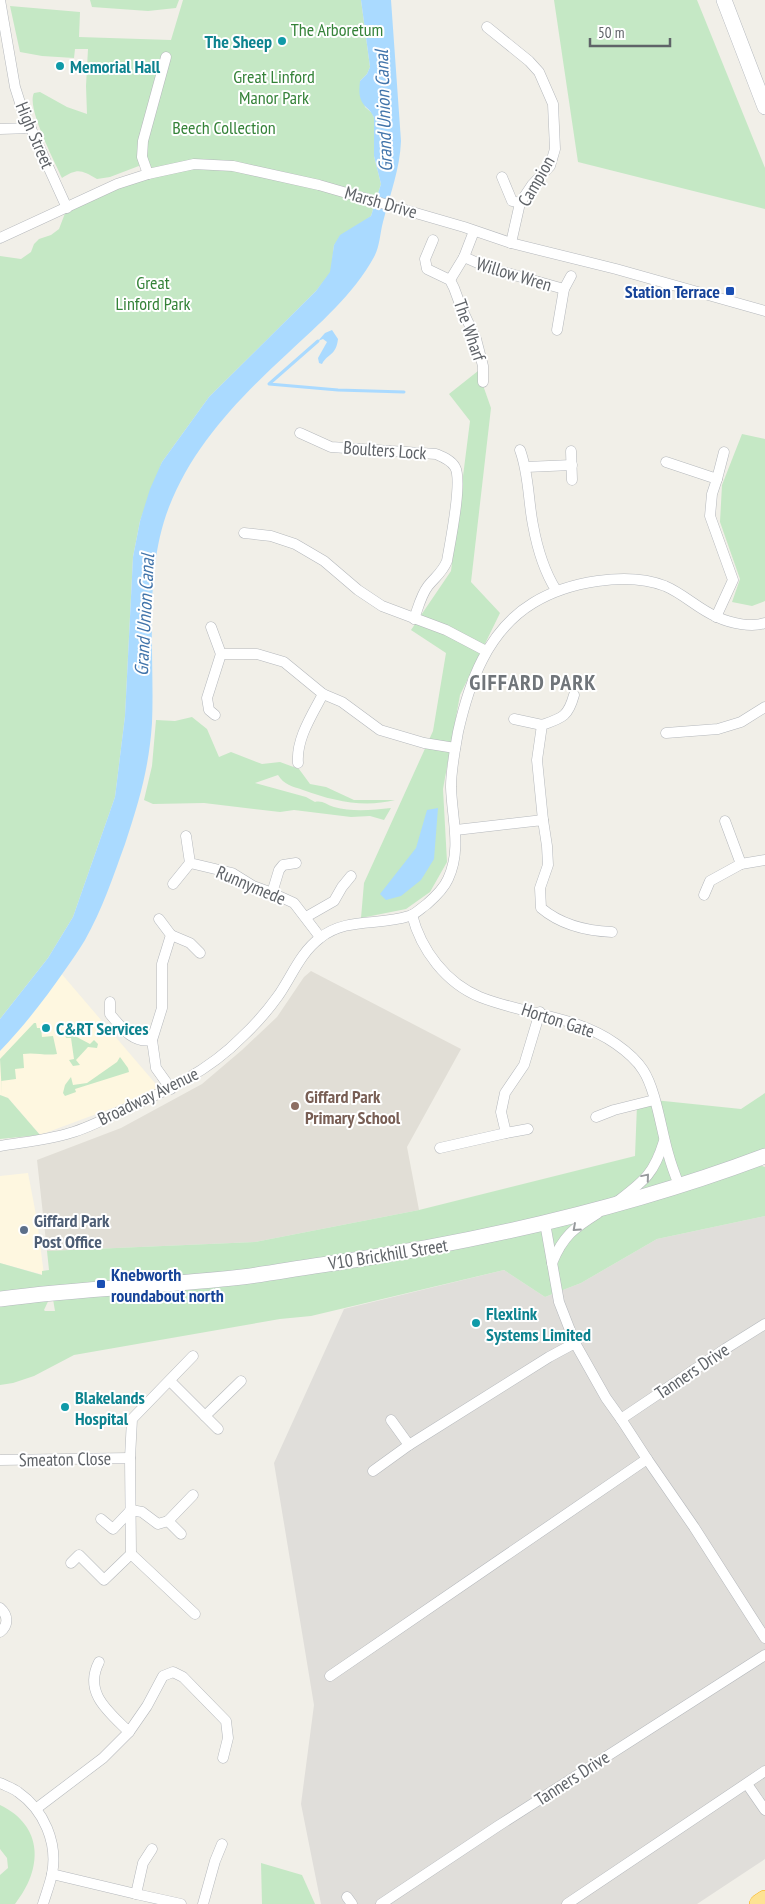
<svg xmlns="http://www.w3.org/2000/svg" width="765" height="1904" font-family="'PT Sans Narrow',sans-serif">
	<style>
		.commercial { fill: #fef7e0 }
		.industrial { fill: #e0deda }
		.education { fill: #e1ded6 }
		.green { fill: #c5e8c5; fill-rule: evenodd }
		.water { fill: #aadaff }
		.lines { fill: none; stroke-linecap: round; stroke-linejoin: round }
		.stream { stroke: #aadaff; stroke-width: 3 }
		.street-casing { stroke: #b5b8bc; stroke-width: 11 }
		.secondary-casing { stroke: #b6babf; stroke-width: 16 }
		.highway-casing { stroke: #f9ab00; stroke-width: 20 }
		.street { stroke: #fff; stroke-width: 10 }
		.secondary { stroke: #fff; stroke-width: 15 }
		.highway { stroke: #fde293; stroke-width: 19 }
		.oneway { stroke: #979a9d }
		.culture-dot { fill: #0f9aa8; stroke: #fff; stroke-width: 2 }
		.transit-dot { fill: #1a4fb4; stroke: #fff; stroke-width: 2 }
		.education-dot { fill: #8d6e63; stroke: #fff; stroke-width: 2 }
		.service-dot { fill: #5c6f8a; stroke: #fff; stroke-width: 2 }
		.labels { text-anchor: middle; dominant-baseline: central; stroke-width: 4; stroke-linejoin: round; paint-order: stroke }
		.park-label { font-size: 18px; fill: #348238; stroke: #fff }
		.culture-label { font-size: 18px; font-weight: bold; fill: #0d838f; stroke: #fff; text-anchor: start }
		.street-label { font-size: 18px; fill: #5f6368; stroke: #fff }
		.transit-label { font-size: 18px; font-weight: bold; fill: #164399; stroke: #fff; text-anchor: end }
		.education-label { font-size: 18px; font-weight: bold; fill: #785e54; stroke: #fff; text-anchor: start }
		.service-label { font-size: 18px; font-weight: bold; fill: #4e5e75; stroke: #fff; text-anchor: start }
		.water-label { font-size: 19px; font-style: italic; fill: #4174aa; stroke: #fff }
		.district-label { font-size: 22px; font-weight: bold; letter-spacing: 1px; fill: #70757a; stroke: #fff }
	</style>
	<rect width="100%" height="100%" fill="#f1efe8"/>
	<!-- commercial -->
	<g class="commercial">
		<path d="M48,958L161,1090L40,1135L8,1098L0,1095V1019Z"/>
		<path d="M28,1173L37,1220L44,1275L0,1263V1176Z"/>
	</g>
	<!-- industrial -->
	<path class="industrial" d="M765,1216V1859L697,1904H321L301,1804L314,1705L274,1463L344,1309L504,1270L545,1297L581,1283L657,1239Z"/>
	<!-- education -->
	<path class="education" d="M311,971L461,1049L407,1147L419,1210L255,1242L47,1251L37,1160L121,1128L202,1084L242,1050L277,1017L304,977Z"/>
	<!-- green -->
	<g class="green">
		<path d="M90,0H179L176,8L148,11L92,7Z"/>
		<path d="M183,0H361L370,67L367,74L360,81L365,107L372,113L374,118V156L381,184L371,216L334,245L331,272L316,291L209,397L162,462L140,521L133,557L125,716L115,797L73,917L48,958L0,1019V256L21,259L31,252L34,244L39,239L51,235L59,229L67,208L148,174L144,164L110,177L97,179C81,170 78,168 62,178C55,162 26,107 34,93L40,92L67,107L87,114L86,86L88,49H75L74,58L42,56L20,52L10,6L80,12L79,37L171,40Z"/>
		<path d="M554,0H697L765,168V209L578,162Z"/>
		<path d="M478,371L491,408L471,582L500,613L460,695L443,789L447,862L430,892L406,909L361,918L364,883L433,731L446,653L411,630L451,571L470,421L449,394Z"/>
		<path d="M742,434L765,439V601L752,606L732,602L740,579L720,522L722,485Z"/>
		<path d="M192,717L207,729L219,757L231,752L262,764L280,762L299,769L310,784L326,787L354,800H395C364,808 333,801 303,790C292,786 284,785 278,775L255,783L306,797L315,802C322,800 327,805 334,807C352,812 373,810 391,808L384,820L370,816L351,817L294,810L280,812L204,803L153,804L144,800L152,766L156,720L175,721Z"/>
		<path d="M34,1023H36L37,1028H41L42,1037L53,1036L57,1054C45,1056 35,1052 23,1054L24,1068L15,1069L16,1079L1,1081L2,1095L0,1059Z"/>
		<path d="M74,1029L76,1031L73,1035L90,1044L94,1040L98,1044L97,1048L88,1047L76,1060L80,1065L73,1066L69,1060L74,1059L71,1038H66L65,1034L67,1030Z"/>
		<path d="M120,1057L128,1068L129,1072L75,1089L76,1092L65,1096L63,1093L65,1085L71,1077L73,1085L87,1083L117,1062Z"/>
		<path d="M765,1093V1156L751,1162L765,1167V1216L657,1239L581,1283L545,1297L504,1270L311,1316L280,1319L74,1355L34,1376L13,1383L0,1385V1263L42,1275V1271L49,1270L47,1251L255,1242L419,1210L635,1156L637,1105L654,1100L741,1109ZM52,1293L55,1311H45L44,1310Z"/>
		<path d="M0,1095L8,1098L40,1135L0,1139Z"/>
		<path d="M0,1805C44,1826 43,1869 15,1904H0V1875L8,1868L7,1858L0,1849Z"/>
		<path d="M261,1863L302,1875L315,1904H262Z"/>
	</g>
	<!-- water -->
	<g class="water">
		<path d="M361,0H391L401,141C400,169 390,194 383,222C380,233 380,246 374,257C354,294 319,324 288,353C240,397 193,445 169,507C143,574 155,653 152,723C149,768 139,802 125,844C113,877 102,910 85,940C79,950 72,960 65,970C45,999 24,1026 0,1051V1019L48,958L73,917L115,797L125,716L133,557L140,521L150,489L162,462L209,397L316,291L330,272L334,245L340,235L371,216L381,184L374,156V118C372,113 371,112 367,108C358,100 359,91 360,81L367,74L370,67Z"/>
		<path d="M332,330L338,339C336,356 328,353 322,364L319,363L318,358L327,342L323,339L318,341L325,333Z"/>
		<path d="M438,808L434,859L421,880L401,896L386,900L380,894L416,848L427,810Z"/>
	</g>
	<g class="lines">
		<!-- stream -->
		<path class="stream" d="M318,341L269,384L338,390L404,392"/>
		<!-- street casing -->
		<g class="street-casing">
			<g id="street">
				<path d="M0,0L15,87L22,109L67,208"/>
				<path d="M487,27L529,61L539,72L553,104L555,149L550,166L532,185L520,203L511,243"/>
				<path d="M0,129L31,128"/>
				<path d="M148,174L142,157L143,141L166,57"/>
				<path d="M502,177L512,201L520,203"/>
				<path d="M0,238L117,184L148,174L194,164L233,166L319,185L464,227L511,243L616,269L765,311"/>
				<path d="M433,240L425,259L427,269L450,280L454,288L461,307L476,339L483,366V382"/>
				<path d="M464,257L489,268L564,289"/>
				<path d="M450,280L464,257L474,231"/>
				<path d="M557,330L564,289L571,276"/>
				<path d="M300,433L331,447L436,454C443,457 451,460 455,467C463,481 450,543 447,561C442,573 436,576 428,586C421,595 418,608 414,619"/>
				<path d="M520,450C529,474 528,500 533,525C537,547 544,571 556,590"/>
				<path d="M571,451L572,480"/>
				<path d="M666,462L717,479L724,452"/>
				<path d="M526,467L572,465"/>
				<path d="M244,533L271,536L295,544L324,561L358,590L382,606L446,630L486,651"/>
				<path d="M716,617L733,580L710,516L712,494L717,479"/>
				<path d="M211,627L221,654H257L284,662L323,694L342,702L380,730L424,743L455,748"/>
				<path d="M215,715L209,710L207,698L221,654"/>
				<path d="M514,719L542,725"/>
				<path d="M666,733L718,729L741,722L765,707"/>
				<path d="M298,763C296,739 312,715 323,694"/>
				<path d="M543,820L537,760L542,725C562,718 568,717 574,695"/>
				<path d="M456,830L543,820L547,846L548,865L540,888L541,908C560,924 587,931 612,932"/>
				<path d="M186,836L190,863L232,873L253,886L272,893L294,903L320,937"/>
				<path d="M741,864L765,860"/>
				<path d="M173,884L190,863"/>
				<path d="M272,893L279,870L283,865L296,863"/>
				<path d="M704,895L710,881L741,864L725,821"/>
				<path d="M412,915C421,950 446,983 480,997C525,1015 575,1015 616,1044C626,1051 636,1059 643,1070C656,1090 661,1129 668,1153C671,1164 675,1175 679,1185"/>
				<path d="M306,917L334,901L342,887L351,876"/>
				<path d="M159,919L171,935L162,964V1008L152,1040L156,1068L171,1089"/>
				<path d="M171,935L190,943L200,953"/>
				<path d="M110,1002V1014C121,1027 133,1044 152,1040"/>
				<path d="M596,1117L614,1110L654,1100"/>
				<path d="M506,1133L528,1129"/>
				<path d="M0,1146C23,1142 48,1140 70,1133C88,1128 105,1119 121,1111C164,1092 208,1072 242,1037C255,1025 268,1010 278,996C292,976 300,953 320,938C346,917 379,926 409,916C416,914 421,908 427,904C435,897 444,888 448,879C462,849 452,819 451,787C451,769 455,750 458,732C469,683 487,631 533,603C567,582 627,571 665,586C684,594 698,609 717,617C730,623 752,628 765,623"/>
				<path d="M440,1148L506,1133L501,1112L505,1093L524,1065L540,1012"/>
				<path d="M618,1201C644,1181 654,1174 664,1141"/>
				<path d="M545,1223L559,1302L575,1343"/>
				<path d="M552,1263C563,1236 574,1228 598,1213"/>
				<path d="M170,1381L205,1416L241,1381"/>
				<path d="M205,1416L218,1429"/>
				<path d="M391,1420L409,1445"/>
				<path d="M130,1458L132,1419L193,1356"/>
				<path d="M647,1459L621,1419L725,1349L765,1324"/>
				<path d="M0,1460L130,1458L131,1554L104,1580L79,1555L71,1563"/>
				<path d="M373,1471L409,1445L549,1357L575,1343L606,1398L621,1419"/>
				<path d="M101,1519L113,1529L131,1510L142,1512L158,1524L168,1521"/>
				<path d="M181,1534L168,1521L193,1495"/>
				<path d="M131,1554L195,1614"/>
				<path d="M0,1608C8,1615 9,1625 0,1632"/>
				<path d="M99,1662C83,1693 109,1712 129,1732L147,1706L163,1676L173,1672L183,1677L226,1721L228,1738L223,1758"/>
				<path d="M330,1676L647,1459L694,1527L765,1638"/>
				<path d="M0,1783C6,1786 13,1788 18,1792C44,1810 58,1843 52,1874C50,1884 46,1894 43,1904"/>
				<path d="M747,1784L765,1810"/>
				<path d="M37,1808L103,1758L129,1732"/>
				<path d="M152,1849L143,1863L136,1894L181,1904"/>
				<path d="M52,1874L136,1894"/>
				<path d="M347,1897L352,1904"/>
				<path d="M203,1904L215,1861L222,1844"/>
				<path d="M381,1904L498,1826L765,1655"/>
				<path d="M567,1904L765,1771"/>
			</g>
		</g>
		<!-- secondary casing -->
		<g class="secondary-casing">
			<g id="secondary">
				<path d="M724,0L765,107"/>
				<path d="M0,1299C80,1288 162,1286 242,1277C273,1273 304,1267 335,1263C481,1241 627,1208 765,1156"/>
			</g>
		</g>
		<!-- highway casing -->
		<g class="highway-casing">
			<path id="highway" d="M759,1904L765,1900"/>
		</g>
		<!-- street -->
		<use href="#street" class="street"/>
		<!-- secondary -->
		<use href="#secondary" class="secondary"/>
		<!-- highway -->
		<use href="#highway" class="highway"/>
	</g>
	<!-- one-way arrows -->
	<defs><path id="oneway-chevron" d="M-2-3.5L2.5 0L-2 3.5" fill="none" stroke-width="1.6" stroke-linecap="round" stroke-linejoin="round" transform="scale(1.25)"/></defs>
	<g class="oneway">
		<use href="#oneway-chevron" transform="translate(646 1177) rotate(-50)"/>
		<use href="#oneway-chevron" transform="translate(576 1228) rotate(138)"/>
	</g>
	<!-- markers -->
	<g class="culture-dot">
		<circle cx="282" cy="41" r="5"/>
		<circle cx="60" cy="66" r="5"/>
		<circle cx="46" cy="1028" r="5"/>
		<circle cx="476" cy="1323" r="5"/>
		<circle cx="65" cy="1407" r="5"/>
	</g>
	<g class="transit-dot">
		<rect x="725" y="286" width="10" height="10" rx="2.5"/>
		<rect x="96" y="1279" width="10" height="10" rx="2.5"/>
	</g>
	<circle class="education-dot" cx="295" cy="1106" r="5"/>
	<circle class="service-dot" cx="24" cy="1230" r="5"/>
	<g class="labels">
		<!-- park labels -->
		<g class="park-label">
			<text x="337" y="29">The Arboretum</text>
			<text x="274" y="76">Great Linford<tspan x="274" dy="21">Manor Park</tspan></text>
			<text x="224" y="127">Beech Collection</text>
			<text x="153" y="282">Great<tspan x="153" dy="21">Linford Park</tspan></text>
		</g>
		<!-- culture labels -->
		<g class="culture-label">
			<text x="272" y="41" text-anchor="end">The Sheep</text>
			<text x="70" y="66">Memorial Hall</text>
			<text x="56" y="1028">C&amp;RT Services</text>
			<text x="486" y="1313">Flexlink<tspan x="486" dy="21">Systems Limited</tspan></text>
			<text x="75" y="1397">Blakelands<tspan x="75" dy="21">Hospital</tspan></text>
		</g>
		<!-- street labels -->
		<g class="street-label">
			<text transform="translate(35 135) rotate(67)">High Street</text>
			<text transform="translate(536 181) rotate(-60)">Campion</text>
			<text transform="translate(381 202) rotate(16)">Marsh Drive</text>
			<text transform="translate(514 274) rotate(17)">Willow Wren</text>
			<text transform="translate(470 330) rotate(71)">The Wharf</text>
			<text transform="translate(385 450) rotate(4)">Boulters Lock</text>
			<text transform="translate(251 885) rotate(23)">Runnymede</text>
			<text transform="translate(558 1020) rotate(18)">Horton Gate</text>
			<text transform="translate(148 1096) rotate(-26)">Broadway Avenue</text>
			<text transform="translate(388 1254) rotate(-9)">V10 Brickhill Street</text>
			<text transform="translate(692 1371) rotate(-34)">Tanners Drive</text>
			<text transform="translate(65 1459) rotate(-1)">Smeaton Close</text>
			<text transform="translate(572 1778) rotate(-33)">Tanners Drive</text>
		</g>
		<!-- transit labels -->
		<g class="transit-label">
			<text x="720" y="291">Station Terrace</text>
			<text x="111" y="1274" text-anchor="start">Knebworth<tspan x="111" dy="21">roundabout north</tspan></text>
		</g>
		<!-- education labels -->
		<g class="education-label">
			<text x="305" y="1096">Giffard Park<tspan x="305" dy="21">Primary School</tspan></text>
		</g>
		<!-- service labels -->
		<g class="service-label">
			<text x="34" y="1220">Giffard Park<tspan x="34" dy="21">Post Office</tspan></text>
		</g>
		<!-- water labels -->
		<g class="water-label">
			<text transform="translate(383 111) rotate(-92)">Grand Union Canal</text>
			<text transform="translate(144 615) rotate(-87)">Grand Union Canal</text>
		</g>
		<!-- district labels -->
		<g class="district-label">
			<text x="533" y="682">GIFFARD PARK</text>
		</g>
	</g>
	<!-- scale -->
	<path d="M590 38v8h80v-8" fill="none" stroke="#5f6368" stroke-width="2.5"/>
	<text x="598" y="38" font-size="15" fill="#5f6368" stroke="#ffffff" stroke-width="4" paint-order="stroke">50 m</text>
</svg>
